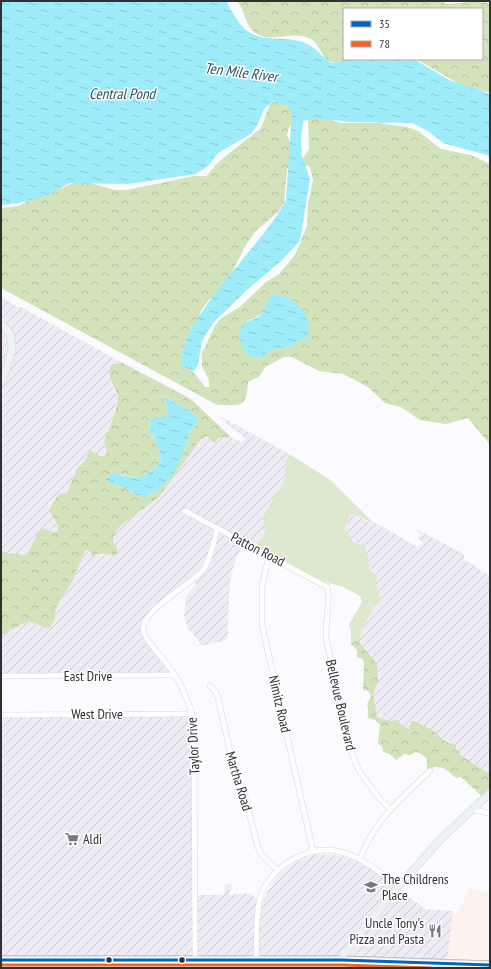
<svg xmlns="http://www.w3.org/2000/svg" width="491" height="969" font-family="'PT Sans Narrow',sans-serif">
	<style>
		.commercial { fill: #fcf2ee }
		.industrial { fill: url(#industrial-furrows) }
		.grass { fill: #dde9ce }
		.forest { fill: url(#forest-crowns); fill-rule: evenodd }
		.water { fill: url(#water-ripples) }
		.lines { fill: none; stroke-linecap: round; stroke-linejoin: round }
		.street-casing { stroke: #d8d7da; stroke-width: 6 }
		.secondary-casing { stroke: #d8d7da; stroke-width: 8 }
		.primary-casing { stroke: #96aab1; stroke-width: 9 }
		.street { stroke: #fefeff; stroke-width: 5 }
		.secondary { stroke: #edf2f4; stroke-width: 7 }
		.primary { stroke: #dbe6e9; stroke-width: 8 }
		.bus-1-casing { stroke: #fff; stroke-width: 6 }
		.bus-2-casing { stroke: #fff; stroke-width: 6 }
		.bus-1 { stroke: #0065bd; stroke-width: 3 }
		.bus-2 { stroke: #f26522; stroke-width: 3 }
		.bus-dot { fill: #313033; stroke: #fff; stroke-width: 1.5 }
		.labels { text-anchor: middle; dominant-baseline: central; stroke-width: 3; stroke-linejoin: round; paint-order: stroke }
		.street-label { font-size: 14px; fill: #313033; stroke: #fff }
		.poi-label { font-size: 14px; fill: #313033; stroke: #fff; text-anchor: start }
		.water-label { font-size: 15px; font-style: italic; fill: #25555e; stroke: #fff }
	</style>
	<defs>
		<pattern id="industrial-furrows" width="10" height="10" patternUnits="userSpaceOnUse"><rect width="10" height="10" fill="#efebf5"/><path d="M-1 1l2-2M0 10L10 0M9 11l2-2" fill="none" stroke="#cdcad2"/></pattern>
		<pattern id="forest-crowns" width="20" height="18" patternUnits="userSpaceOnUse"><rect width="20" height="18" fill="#d2e3bc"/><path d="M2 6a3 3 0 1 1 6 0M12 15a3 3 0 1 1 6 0" fill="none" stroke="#b5c3a2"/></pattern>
		<pattern id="water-ripples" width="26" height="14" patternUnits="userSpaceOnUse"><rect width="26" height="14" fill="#9eebfa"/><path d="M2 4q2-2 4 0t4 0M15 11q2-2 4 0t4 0" fill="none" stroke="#89cad7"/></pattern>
	</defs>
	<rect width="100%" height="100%" fill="#fbfafe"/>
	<!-- commercial -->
	<path class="commercial" d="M470,888L486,892L490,891V965L446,962L453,913H457Z"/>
	<!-- industrial -->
	<g class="industrial">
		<path d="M1,296L17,307H21L121,362L115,363L109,369L110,377L118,398L109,431L104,440L107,453L104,456H100L90,451L85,461L77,468L67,493L54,498L50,506L49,511L58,525L57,532H52L43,528L39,531L27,555L6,553L1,550Z"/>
		<path d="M218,415L289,454L286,460L284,481L262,518L267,526V529L254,547L244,542L237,557L231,575L229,593L228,632L226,640L204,645H199L200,642L188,629L184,617L186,597L196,584L193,580L165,600L145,622L146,633L173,674L1,675V635L29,621L49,629L55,619L56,608L72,582L85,551L90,550L95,555L98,554L102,556L116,550L113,542L114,536L120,526L159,497L201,439L209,436L215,443L218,438L231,437L242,442L244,441V437L230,427Z"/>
		<path d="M350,514H355L365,521H372L418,547L423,543L418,539L421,534L415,529H416L464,554V559L490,576V774L460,755L450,741H445L425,726L411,721L410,729L406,728L377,717L373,695L377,683L360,643V639L363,626L373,610L372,605L381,599L367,561L365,546L354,543L345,529Z"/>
		<path d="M194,714L197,721V895H223L226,884H232L229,895L250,893L254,897L263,900L276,877L297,861L316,854L337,855L356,860L386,879L425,909L453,911L447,962L474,968H135L133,960H1V715Z"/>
	</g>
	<!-- grass -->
	<path class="grass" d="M289,454L329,479L372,521C363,521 359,514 350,514L345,529L354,543L365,545L370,571L378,577L376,584L381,599L378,604L372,605L373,610L363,626L360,639L351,642V631L349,625L362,602L360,596L343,587L317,580L254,547C262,536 270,531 262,518L284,481L286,460Z"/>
	<!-- forest -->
	<g class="forest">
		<path d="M237,1H442L446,4L481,1L490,4V93L463,86L416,59H482V9H344V59H383C372,60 333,67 326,59C320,51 317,40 306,37C290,32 270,43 255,33C245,25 245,10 237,1Z"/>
		<path d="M279,101L291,106L294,118L288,130L287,135L294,152L287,170L284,203L278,212L257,230L247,243L226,284L208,301L200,312L189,368L196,375L205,387H209V380L202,366V353L215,326L220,319L241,306L266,282L279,274L295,255L307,226L308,203L313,180L310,167L301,162L309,149L308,117H321L341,123H379L407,127L418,131L441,149L471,155L490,164V445L468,418L446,424L420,420L401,407L385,403L368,387L343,374L319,371L292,357H284L265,367L260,376L248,382C247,411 238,404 217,405L1,288V208L19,206L40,193L59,189L76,182H87L115,190H127L194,176H207L217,163L261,128L270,104L273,102ZM267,301L308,336C302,338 298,344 292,346C276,351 277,344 263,357L248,356L247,321L261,315Z"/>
		<path d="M121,362L191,399L231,437L218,438L215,443L209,439L208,436L201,439L159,497L120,526L114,536L113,542L117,547V555L98,554L93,556L90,550L85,551L72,582L56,608L55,619L49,629L29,621L1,635V550L6,553L27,555L39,531L43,528L52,532H57L58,525L49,511C52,503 56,493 67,493L77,468L85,461L90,450L100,456H104L107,453L104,441C108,433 118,406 118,398C117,387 105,377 111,365ZM164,397L190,411L197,422L190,432L182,456L152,494C140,499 132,492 122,486L120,474L134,478L143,476L158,466L161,458L155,439L149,429L150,420L154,417H165L168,413Z"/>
		<path d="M360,639V643L377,664L378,681L373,695L377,717L390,721L397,720L401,725L409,729L411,721H414L434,731L445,741L456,745V750L460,752V755L490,774V795L485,799L461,777L456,778L444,768L434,767L427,773V759L420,753L415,752L410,755L404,754L396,760L390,754L383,752L382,746L378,744L380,725L375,720L368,718C367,713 369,709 367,704L371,696L368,691L363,690L364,662L362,658L357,657V650L350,643Z"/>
	</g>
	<!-- water -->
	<g class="water">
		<path d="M1,1H227C228,7 233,12 236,18C255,50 285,31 309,45C317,49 323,58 331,63L357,59H414L449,80L490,94V156L443,143L428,131L412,123L348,122L316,118L303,121L301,139L302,156L310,179L300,241L281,261L247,290L213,323L202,341L198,365L194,371L182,366C174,323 267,241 286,200L292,111L284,104L273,101L264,109L258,124L251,134L218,153L208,166L196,174L128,184L70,183L45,196L19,203L1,205Z"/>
		<path d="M275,294C294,296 313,315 308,336C302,338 298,344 292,346C276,351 277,344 263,357L248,356C241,347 234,329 247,322C252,319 257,319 261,315L267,301Z"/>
		<path d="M164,397L190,411L198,418L197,422L190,432L182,456L173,474L158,490L145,497L139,496L122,486L108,483L106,479L113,473L134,478L143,476L158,466L161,458L155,439L149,429L150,420L154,417H165L168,413Z"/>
	</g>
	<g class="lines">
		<!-- street casing -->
		<g class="street-casing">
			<g id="street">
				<path d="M185,511L327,587C331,594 325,627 326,638L351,751L356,764L361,774L380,799L390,809"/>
				<path d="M269,556L262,586V625L313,851"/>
				<path d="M1,676L175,675"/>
				<path d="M210,686L216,692L218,698L233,765L244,793L258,847L261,854L277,870"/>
				<path d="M1,715L192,714"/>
				<path d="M472,810L490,813"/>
				<path d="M360,859C373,822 402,797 430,771"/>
				<path d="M195,959L194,722C190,704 181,682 169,667C161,656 149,645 144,633C136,612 192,585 204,569C211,558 214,542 217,529"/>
				<path d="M256,968C257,948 255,916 260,898C264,884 275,871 287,863C332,833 363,860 399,886"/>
			</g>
		</g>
		<!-- secondary casing -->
		<g class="secondary-casing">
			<g id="secondary">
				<path d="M1,325C22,337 7,366 1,382"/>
				<path d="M131,959L132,968"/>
				<path d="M342,960L344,953L399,886L440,840L490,793"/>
			</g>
		</g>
		<!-- primary casing -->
		<g class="primary-casing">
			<path id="primary" d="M1,960H342L490,965"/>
		</g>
		<!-- street -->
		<use href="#street" class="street"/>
		<!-- secondary -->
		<use href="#secondary" class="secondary"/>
		<!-- primary -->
		<use href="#primary" class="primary"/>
		<!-- bus-1 casing -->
		<g class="bus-1-casing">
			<path id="bus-1" d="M1,960H342L490,965"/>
		</g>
		<!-- bus-2 casing -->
		<g class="bus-2-casing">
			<path id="bus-2" d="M1,965H342L431,968"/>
		</g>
		<!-- bus-1 -->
		<use href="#bus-1" class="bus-1"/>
		<!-- bus-2 -->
		<use href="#bus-2" class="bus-2"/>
	</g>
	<!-- icons -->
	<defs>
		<g id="supermarket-bare" transform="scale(1.08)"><path d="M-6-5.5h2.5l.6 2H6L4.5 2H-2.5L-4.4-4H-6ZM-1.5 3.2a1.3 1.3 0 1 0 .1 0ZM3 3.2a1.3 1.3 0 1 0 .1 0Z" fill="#78777a" stroke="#fff" stroke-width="2.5" paint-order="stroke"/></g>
		<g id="school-bare" transform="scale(1.08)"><path d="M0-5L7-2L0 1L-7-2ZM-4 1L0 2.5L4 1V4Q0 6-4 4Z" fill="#78777a" stroke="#fff" stroke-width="2.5" paint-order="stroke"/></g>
		<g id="restaurant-bare" transform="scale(1.08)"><path d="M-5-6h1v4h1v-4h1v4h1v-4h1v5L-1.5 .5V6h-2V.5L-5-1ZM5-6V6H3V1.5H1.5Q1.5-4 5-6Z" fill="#78777a" stroke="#fff" stroke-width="2.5" paint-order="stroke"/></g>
	</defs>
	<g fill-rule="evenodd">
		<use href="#supermarket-bare" x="72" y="839"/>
		<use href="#school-bare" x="371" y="887"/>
		<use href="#restaurant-bare" x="435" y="931"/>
	</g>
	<!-- markers -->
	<g class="bus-dot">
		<circle cx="109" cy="960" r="3.5"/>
		<circle cx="182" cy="960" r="3.5"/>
	</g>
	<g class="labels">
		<!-- street labels -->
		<g class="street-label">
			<text transform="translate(258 549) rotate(27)">Patton Road</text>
			<text x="88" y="676">East Drive</text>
			<text transform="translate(280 704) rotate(77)">Nimitz Road</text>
			<text transform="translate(341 705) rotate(77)">Bellevue Boulevard</text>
			<text x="97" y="714">West Drive</text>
			<text transform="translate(193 746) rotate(-93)">Taylor Drive</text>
			<text transform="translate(239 781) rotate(73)">Martha Road</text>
		</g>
		<!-- poi labels -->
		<g class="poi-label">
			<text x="83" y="839">Aldi</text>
			<text x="382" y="879">The Childrens<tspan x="382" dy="16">Place</tspan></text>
			<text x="424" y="923" text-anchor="end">Uncle Tony's<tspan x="424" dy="16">Pizza and Pasta</tspan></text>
		</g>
		<!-- water labels -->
		<g class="water-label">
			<text transform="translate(241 72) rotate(7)">Ten Mile River</text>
			<text x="122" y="93">Central Pond</text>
		</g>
	</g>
	<!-- border -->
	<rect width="491" height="969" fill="none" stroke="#313033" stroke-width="4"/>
	<!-- legend -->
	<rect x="343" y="8" width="140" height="52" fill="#ffffff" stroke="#adacad"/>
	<rect x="351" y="21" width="20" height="6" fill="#0065bd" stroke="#adacad"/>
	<text x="379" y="28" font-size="12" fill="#313033">35</text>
	<rect x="351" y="41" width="20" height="6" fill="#f26522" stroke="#adacad"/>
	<text x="379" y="48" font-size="12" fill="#313033">78</text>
</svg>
